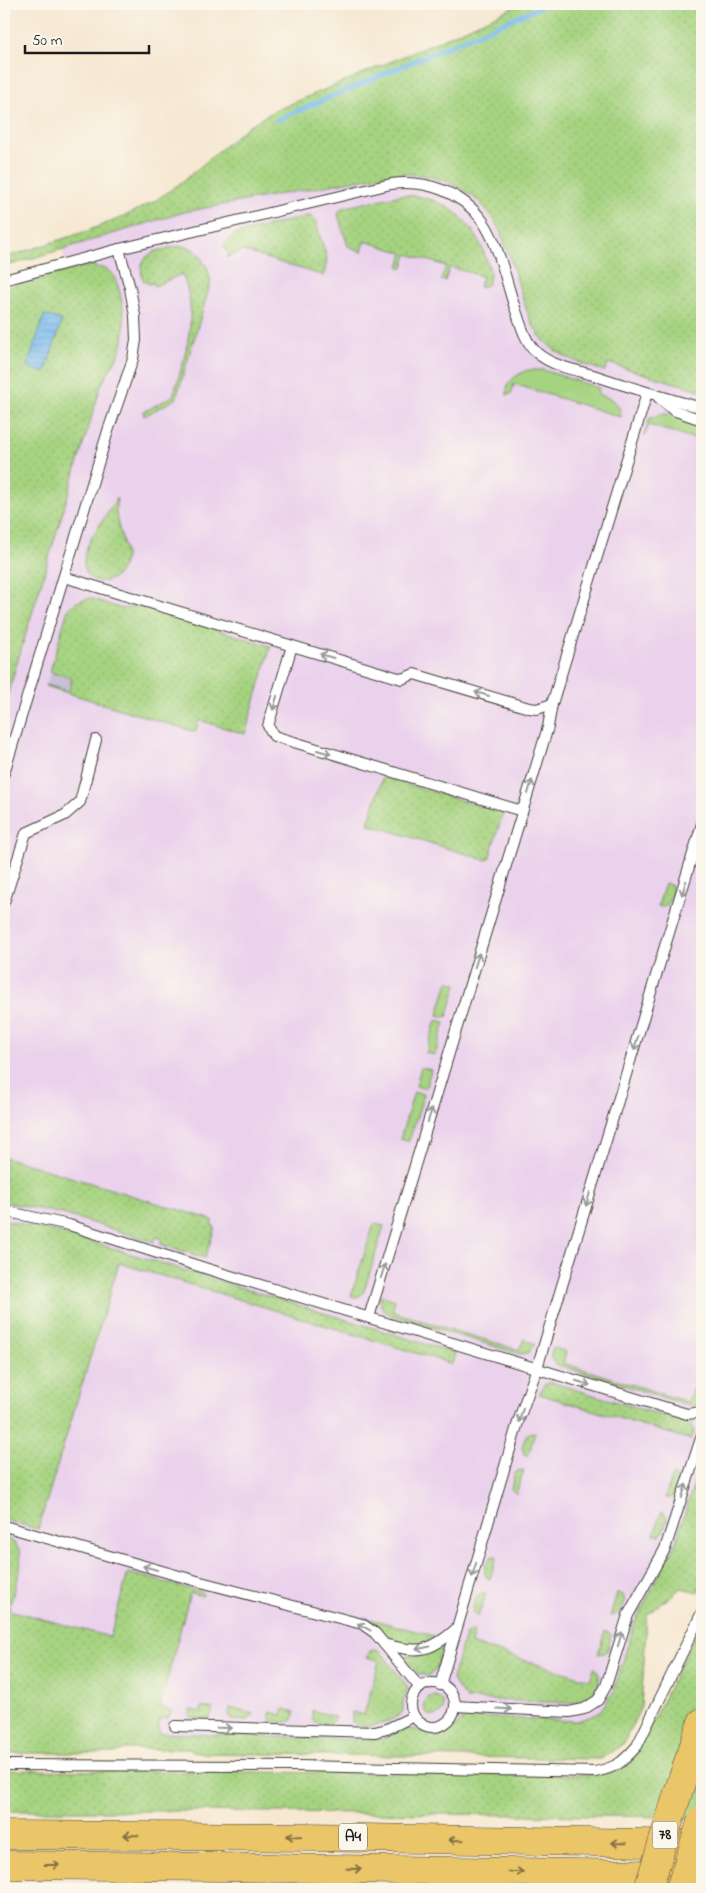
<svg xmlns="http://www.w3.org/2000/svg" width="706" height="1893" font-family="'Indie Flower',sans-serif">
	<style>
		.built { fill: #ead1ec }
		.industrial { fill: #cabfd6 }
		.grass { fill: url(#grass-dots); stroke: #61784e }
		.garden { fill: #a6d380; stroke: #61784e }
		.water { fill: url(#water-rules); stroke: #4b6c86 }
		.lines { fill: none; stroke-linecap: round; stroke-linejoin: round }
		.stream { stroke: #7abcef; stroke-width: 5 }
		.lane-casing { stroke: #3d3b37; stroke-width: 12 }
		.primary-casing { stroke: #3d3b37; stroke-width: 29 }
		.highway-casing { stroke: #3d3b37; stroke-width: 29 }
		.lane { stroke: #fff; stroke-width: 10 }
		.primary { stroke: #ebc669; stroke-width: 28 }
		.highway { stroke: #ebc669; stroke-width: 28 }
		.primary-bridge-casing { stroke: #3d3b37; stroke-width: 29; stroke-linecap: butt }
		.primary-bridge { stroke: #ebc669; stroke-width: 28 }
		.oneway { stroke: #999 }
		.oneway2 { stroke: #847142 }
		.labels { text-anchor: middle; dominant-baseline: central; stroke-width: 4.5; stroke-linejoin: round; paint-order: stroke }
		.shield { fill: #fbf7ec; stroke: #5f5e5a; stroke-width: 1 }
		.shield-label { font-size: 16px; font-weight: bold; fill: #1c1c1c }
	</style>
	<defs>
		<pattern id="grass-dots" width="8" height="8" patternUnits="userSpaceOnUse" patternTransform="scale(1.25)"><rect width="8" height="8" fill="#a6d380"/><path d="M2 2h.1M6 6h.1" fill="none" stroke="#8eb56e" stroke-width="1.8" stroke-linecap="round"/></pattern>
		<pattern id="water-rules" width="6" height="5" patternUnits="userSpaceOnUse" patternTransform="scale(1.25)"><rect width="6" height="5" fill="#7abcef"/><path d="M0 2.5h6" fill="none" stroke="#69a1cc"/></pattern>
	</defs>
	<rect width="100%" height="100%" fill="#fbf7ec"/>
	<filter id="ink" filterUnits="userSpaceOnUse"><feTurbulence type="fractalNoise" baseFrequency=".02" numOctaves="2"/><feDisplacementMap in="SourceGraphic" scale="10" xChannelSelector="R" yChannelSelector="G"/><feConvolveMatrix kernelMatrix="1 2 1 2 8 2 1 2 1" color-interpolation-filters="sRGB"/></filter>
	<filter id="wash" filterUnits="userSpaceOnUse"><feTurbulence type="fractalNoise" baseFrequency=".0096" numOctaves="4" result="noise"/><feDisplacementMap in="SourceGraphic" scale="20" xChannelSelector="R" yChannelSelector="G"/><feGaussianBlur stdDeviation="1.12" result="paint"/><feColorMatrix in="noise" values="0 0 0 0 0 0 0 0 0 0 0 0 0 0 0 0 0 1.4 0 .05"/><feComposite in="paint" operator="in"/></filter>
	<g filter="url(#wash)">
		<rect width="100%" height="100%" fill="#f6e8d2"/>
		<!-- built -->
		<path class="built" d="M401,173L420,174L444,180L461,189L476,200L489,215L497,227L505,243L527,313L547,344L557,353L570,359L605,370L608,363L702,391V1582L698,1592L681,1588L647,1615L641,1707L623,1744L601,1759L197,1753L188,1749H125L115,1753H4V550L68,271L62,249L184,212Z"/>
		<!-- industrial -->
		<path class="industrial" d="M50,672L72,678L68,691L46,685Z"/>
		<!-- grass -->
		<g class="grass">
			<path d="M520,4H702V391L608,363L605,371C573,361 550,355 532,324C519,293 513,260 499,229C478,186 430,169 385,175L184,212L4,267V258L87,231L123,217L155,201L186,179L248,126L274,111L430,45Z"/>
			<path d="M401,195C441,195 472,217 485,256C489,267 493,274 487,285L479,287L482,276L450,267L445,281L441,280L446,266L407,254L403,268L399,267L403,253L365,241L362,252L348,246L338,215L340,210L346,207Z"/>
			<path d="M307,216L312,217L315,220L327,258L324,276L243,251L227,257L229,254L225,249L224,244L233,235Z"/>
			<path d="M182,246C194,247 200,253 204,264H206L211,282L176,399L144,416L143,412L173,396C185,356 200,314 182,274L155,286L154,283L149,284L143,280C134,252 161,249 182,246Z"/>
			<path d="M94,264L95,268C100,267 105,268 109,271C123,282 127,329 122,345C118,360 107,372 101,386L4,706V288Z"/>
			<path d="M116,499H117C111,524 131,544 123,566C114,588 84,586 84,563C83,542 107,517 116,499Z"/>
			<path d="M90,598L122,609L137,606L271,646L245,734L199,720L195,732L45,686L46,685L69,691L72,678L50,672L67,612C72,603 80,600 90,598Z"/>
			<path d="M383,777L503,813L489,859L486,860L368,824Z"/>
			<path d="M4,1157L213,1220L212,1226L215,1227L205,1258L160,1244L162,1239L156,1237L154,1242L63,1214L4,1202V1169L6,1160Z"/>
			<path d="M4,1220L66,1234L455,1353L452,1364L119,1263L38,1529L4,1520Z"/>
			<path d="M550,1382L691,1424L694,1432L691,1440L539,1394L544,1385Z"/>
			<path d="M532,1432L535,1433L528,1456L524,1454L522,1447L526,1435Z"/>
			<path d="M702,1458V1582L698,1592L681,1588L647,1615L641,1707L623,1744L601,1759L197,1753L188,1749H125L115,1753H4V1537C36,1548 13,1587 9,1610L110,1637L127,1576L129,1573L202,1592L203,1596L190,1593L160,1707L172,1711L168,1718L159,1719V1733L375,1740C387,1739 400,1729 408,1729C422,1728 427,1740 446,1734C456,1730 459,1718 470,1717L576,1721L592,1716L600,1711L614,1691L635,1622L676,1542Z"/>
			<path d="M524,1470L516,1494L511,1489L514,1475L517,1471Z"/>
			<path d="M672,1475L678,1478L675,1493L671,1498H665Z"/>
			<path d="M661,1512L664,1513L667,1519L663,1532L660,1535H654Z"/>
			<path d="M494,1556H497L490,1579L486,1577C483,1570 486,1558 494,1556Z"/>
			<path d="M617,1593L623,1595C628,1604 620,1616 610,1616Z"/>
			<path d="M482,1594H486L478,1617L473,1613C472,1606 475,1596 482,1594Z"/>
			<path d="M363,1617L438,1637C422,1646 403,1649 388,1636C379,1628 374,1621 363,1617Z"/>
			<path d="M702,1621V1819L670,1817L204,1811H4V1770L594,1775C617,1772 626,1769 639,1748Z"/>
			<path d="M471,1631L474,1632L471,1644L590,1680L594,1668C604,1673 598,1688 591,1695C585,1700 577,1702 569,1703L466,1699L452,1679L465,1635Z"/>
			<path d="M605,1631L611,1635L608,1650L605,1653L598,1654Z"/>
			<path d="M440,1648L442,1649L436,1670L428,1676L418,1674L405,1659L407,1656L424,1655Z"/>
			<path d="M376,1649L380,1651L408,1687L403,1703V1712C391,1722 367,1732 352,1722V1712L364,1715L379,1661L367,1657L370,1651Z"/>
			<circle cx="434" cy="1706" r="10"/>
			<path d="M202,1706L213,1709L210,1718L196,1720L189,1716V1709L200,1712Z"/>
			<path d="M230,1708L254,1714L252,1717L246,1721L232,1720L229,1713Z"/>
			<path d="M284,1709L295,1712L292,1721C286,1723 275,1723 270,1719V1712L282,1715Z"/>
			<path d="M312,1710L335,1717L332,1722C326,1725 317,1724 312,1720Z"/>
		</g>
		<!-- garden -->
		<g class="garden">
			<path d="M528,370H543L599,388L597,394C610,398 620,401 621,417L514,384L511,394L507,395C504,382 518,374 528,370Z"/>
			<path d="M659,414H667L702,426V441L649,425L644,436L649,419Z"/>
			<path d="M665,883L672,886V892L668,904L662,907L658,906Z"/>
			<path d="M448,981L457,984L447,1017L438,1015Z"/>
			<path d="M436,1020L445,1022L435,1055L426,1053Z"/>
			<path d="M421,1067L431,1070L425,1089L416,1086Z"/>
			<path d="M414,1092L424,1094L409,1141L400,1139Z"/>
			<path d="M374,1224L384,1226L364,1291L361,1295L356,1297L351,1296Z"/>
			<path d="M383,1296L395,1300L392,1311L400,1314L519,1350L524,1339L535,1344L528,1353L520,1354L391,1315C383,1311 380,1306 380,1297Z"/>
			<path d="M555,1348L566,1352L563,1363L688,1402L692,1390L702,1393V1401L696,1405H688L558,1365C552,1361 550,1356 552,1349Z"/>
		</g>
		<!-- water -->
		<path class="water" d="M44,315L62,320L45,373L27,367Z"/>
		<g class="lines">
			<!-- stream -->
			<path class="stream" d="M277,120L547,4"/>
		</g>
	</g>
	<g filter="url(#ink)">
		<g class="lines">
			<!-- lane casing -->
			<g class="lane-casing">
				<g id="lane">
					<path d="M4,280L119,249L391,184C425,179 461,192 482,220C499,244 505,278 514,305C520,321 524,341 537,353C552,366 575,370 593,375C629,387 665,398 702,408"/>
					<path d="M659,398L673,410L702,420"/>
					<path d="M64,577L402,679L414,674L529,708L537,709L552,704"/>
					<path d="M292,646L268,726L274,736L522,811"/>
					<path d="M4,773L108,431L133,359L136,340L135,316L130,288L119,249"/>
					<path d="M4,902L26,833L65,815L80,802L96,740"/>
					<path d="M4,1211L69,1225L211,1270L687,1414L702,1412"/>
					<path d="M369,1317L548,727L552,704L647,393"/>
					<path d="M4,1526L197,1581L362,1624L375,1633L420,1688"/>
					<path d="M384,1644C418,1653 429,1653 456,1629"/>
					<circle cx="433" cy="1705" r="22"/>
					<path d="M440,1685L519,1419L537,1368L702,824"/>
					<path d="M455,1706L569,1712L584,1709L598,1700L606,1686L628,1615L665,1549L702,1435"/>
					<path d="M175,1726L375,1732L387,1729L414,1716"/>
					<path d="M4,1765L298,1766L595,1772C617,1767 622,1763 637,1746L702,1612"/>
				</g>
			</g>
			<!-- primary casing -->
			<g class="primary-casing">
				<path id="primary" d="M682,1780L702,1722"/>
			</g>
			<!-- highway casing -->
			<g class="highway-casing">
				<g id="highway">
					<path d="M4,1835L309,1837L702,1844"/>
					<path d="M4,1865L218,1867L702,1875"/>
				</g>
			</g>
			<!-- lane -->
			<use href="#lane" class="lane"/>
			<!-- primary -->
			<use href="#primary" class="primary"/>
			<!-- highway -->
			<use href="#highway" class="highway"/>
			<!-- primary-bridge casing -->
			<g class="primary-bridge-casing">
				<g id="primary-bridge">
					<path d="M648,1889L682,1780"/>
					<path d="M680,1889L702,1819"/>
				</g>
			</g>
			<!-- primary-bridge -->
			<use href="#primary-bridge" class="primary-bridge"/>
		</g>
		<!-- one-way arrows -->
		<defs><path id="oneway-shaft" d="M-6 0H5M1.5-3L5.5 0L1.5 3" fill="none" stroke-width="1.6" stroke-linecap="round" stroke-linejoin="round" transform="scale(1.25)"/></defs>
		<g class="oneway">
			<use href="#oneway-shaft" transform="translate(327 656) rotate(-163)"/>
			<use href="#oneway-shaft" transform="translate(482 694) rotate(-164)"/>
			<use href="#oneway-shaft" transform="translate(275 703) rotate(107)"/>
			<use href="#oneway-shaft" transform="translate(324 752) rotate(16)"/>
			<use href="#oneway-shaft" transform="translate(530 787) rotate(-73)"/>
			<use href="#oneway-shaft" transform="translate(684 888) rotate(107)"/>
			<use href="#oneway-shaft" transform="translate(477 960) rotate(-73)"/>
			<use href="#oneway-shaft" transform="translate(636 1043) rotate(107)"/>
			<use href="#oneway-shaft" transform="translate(430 1115) rotate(-73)"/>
			<use href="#oneway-shaft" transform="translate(588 1199) rotate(107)"/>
			<use href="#oneway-shaft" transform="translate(383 1271) rotate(-73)"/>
			<use href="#oneway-shaft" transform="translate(583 1383) rotate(17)"/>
			<use href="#oneway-shaft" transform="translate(521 1415) rotate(107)"/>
			<use href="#oneway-shaft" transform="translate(684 1491) rotate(-72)"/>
			<use href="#oneway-shaft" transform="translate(150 1568) rotate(-164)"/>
			<use href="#oneway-shaft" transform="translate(474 1570) rotate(107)"/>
			<use href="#oneway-shaft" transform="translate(364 1627) rotate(-151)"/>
			<use href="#oneway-shaft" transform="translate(620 1639) rotate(-73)"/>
			<use href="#oneway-shaft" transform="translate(423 1648) rotate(168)"/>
			<use href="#oneway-shaft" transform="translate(504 1709) rotate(3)"/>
			<use href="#oneway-shaft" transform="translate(224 1728) rotate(1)"/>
		</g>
		<g class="oneway2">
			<use href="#oneway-shaft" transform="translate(131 1835) rotate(-179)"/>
			<use href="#oneway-shaft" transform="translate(294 1836) rotate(-179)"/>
			<use href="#oneway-shaft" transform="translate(456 1840) rotate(-179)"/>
			<use href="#oneway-shaft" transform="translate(619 1843) rotate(-179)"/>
			<use href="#oneway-shaft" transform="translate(52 1865)"/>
			<use href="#oneway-shaft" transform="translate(354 1869) rotate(1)"/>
			<use href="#oneway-shaft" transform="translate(516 1872) rotate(1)"/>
		</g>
	</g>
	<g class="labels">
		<!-- shield labels -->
		<g class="shield">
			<rect x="652.5" y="1821.5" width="25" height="27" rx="4"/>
			<rect x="339" y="1823.5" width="28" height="27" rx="4"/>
		</g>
		<g class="shield-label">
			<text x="665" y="1835">78</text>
			<text x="353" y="1837">A4</text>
		</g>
	</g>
	<!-- margin -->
	<rect width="706" height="1893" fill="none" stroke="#fbf7ec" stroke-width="20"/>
	<!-- scale -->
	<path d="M25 45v8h124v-8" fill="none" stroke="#1c1c1c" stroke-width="2.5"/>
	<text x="32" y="45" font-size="15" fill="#1c1c1c" stroke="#fbf7ec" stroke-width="4" paint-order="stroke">50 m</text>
</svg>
